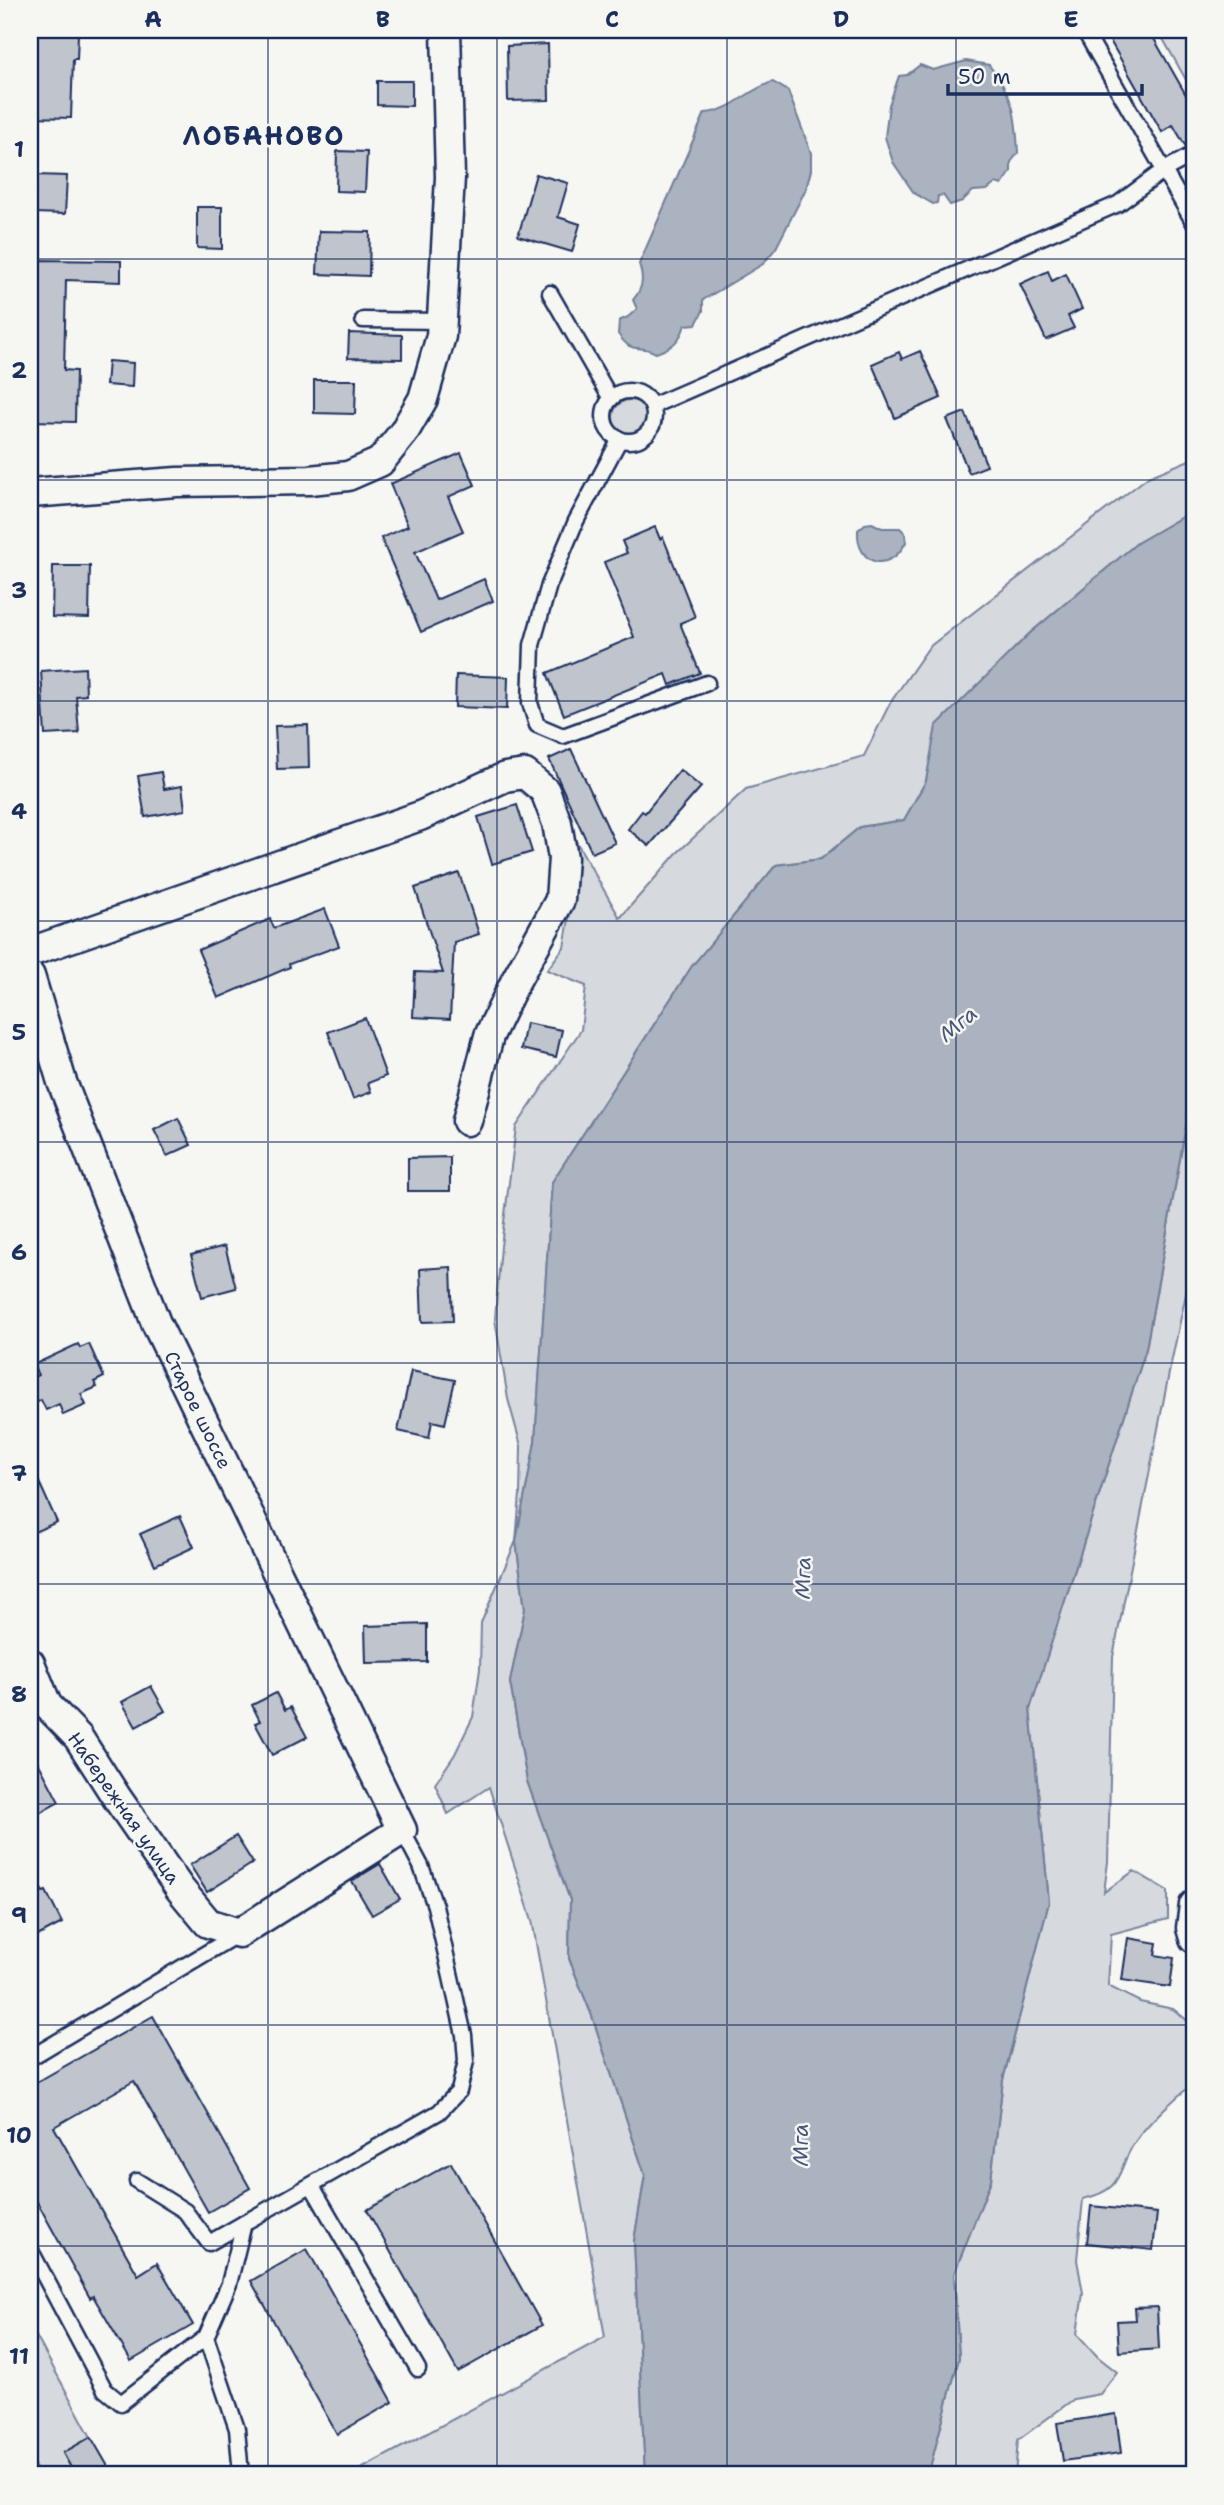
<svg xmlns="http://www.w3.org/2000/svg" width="1224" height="2505" font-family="'Shantell Sans',sans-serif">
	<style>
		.green { fill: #d6d9dd; stroke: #78849e; stroke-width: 2 }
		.water { fill: #abb2c0; stroke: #717e99; stroke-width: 2 }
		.building { fill: #c0c4cd; stroke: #1b2f5e; stroke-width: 2 }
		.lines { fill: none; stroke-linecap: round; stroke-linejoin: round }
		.service-casing { stroke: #1b2f5e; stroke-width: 19 }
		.minor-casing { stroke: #1b2f5e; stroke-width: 33 }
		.service { stroke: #f6f6f2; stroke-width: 14 }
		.minor { stroke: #f6f6f2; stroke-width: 28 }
		.grid { fill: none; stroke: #1b2f5e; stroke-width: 2; stroke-opacity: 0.55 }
		.labels { text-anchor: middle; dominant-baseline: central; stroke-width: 5; stroke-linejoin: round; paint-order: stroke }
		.street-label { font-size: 19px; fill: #1b2f5e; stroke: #f6f6f2 }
		.water-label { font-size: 21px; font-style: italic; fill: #46567b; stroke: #f6f6f2 }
		.district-label { font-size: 26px; font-weight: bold; letter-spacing: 2px; fill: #1b2f5e; stroke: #f6f6f2 }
		.neatline { fill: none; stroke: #1b2f5e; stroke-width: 2.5 }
		.grid-label { font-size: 23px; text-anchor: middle; font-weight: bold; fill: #1b2f5e }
	</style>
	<rect width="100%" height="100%" fill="#f6f6f2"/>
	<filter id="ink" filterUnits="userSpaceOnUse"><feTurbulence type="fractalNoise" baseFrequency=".0143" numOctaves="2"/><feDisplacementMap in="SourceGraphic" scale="14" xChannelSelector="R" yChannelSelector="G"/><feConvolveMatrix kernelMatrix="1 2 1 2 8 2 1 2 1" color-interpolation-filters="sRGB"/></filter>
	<g filter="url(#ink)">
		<!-- green -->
		<g class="green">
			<path d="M1158,30H1184L1194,49V94Z"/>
			<circle cx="630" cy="417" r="17"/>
			<path d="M1194,458V510L1137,543L1029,634L937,726L926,781L904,820L860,827L821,859L776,865L692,966L552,1182L535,1443L516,1541L525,1609L510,1682L527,1781L570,1900L569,1959L592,2016L645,2175L634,2241L645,2475H350L605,2337L532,1920L489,1787L448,1814L435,1784L455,1754L473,1717L480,1669L481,1623L516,1541L520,1494L521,1446L508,1399L495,1319L501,1246L516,1127L581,1030L586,986L547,970L564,947L575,886L577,843L620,918L676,854L746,789L864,756L890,703L929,647L1148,477Z"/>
			<path d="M1194,1101V1257L1170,1368L1113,1657L1108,1862L1104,1892L1134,1871L1168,1891V1919L1111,1934L1108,1986L1140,2002L1173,2009L1194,2026V2083C1176,2097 1148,2122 1135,2142C1115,2172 1126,2189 1083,2199L1077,2260L1083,2293L1077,2334L1098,2357L1117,2372L1100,2394L1074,2399L1018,2440L1015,2475H928L959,2358L954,2274L991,2180L1003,2080L1049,1902L1030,1709L1146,1349L1188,1114Z"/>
			<path d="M30,2325L91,2437L63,2453L75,2475H39L30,2457Z"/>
		</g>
		<!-- water -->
		<g class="water">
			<path d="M966,61L989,65C1014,97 1016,113 1018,153L1011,162V172L1002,185L996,183L987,190L973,191L962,201L950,205L943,195L938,196L937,203L933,204L914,193L893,162L885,137L889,105L899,76L907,75L920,65L933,70Z"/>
			<path d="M773,82L788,91L811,153V170L806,189L776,248L763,264L703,300V311L696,324L685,325C680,341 672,348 656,353C636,342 634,357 618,334L619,321L628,317L637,309L633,300C643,288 644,279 639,264L705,113C731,112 748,89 773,82Z"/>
			<path d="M1194,510V1101L1188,1114L1146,1349L1030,1709L1049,1902L1003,2080L991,2180L954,2274L959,2358L928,2475H645L634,2241L645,2175L592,2016L569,1958L570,1900L527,1781L510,1682L525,1609L516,1541L535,1442L552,1182L692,966L776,865L821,859L860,827L904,820L926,781L936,726L1029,634L1137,543Z"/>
			<path d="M872,523L882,528H900L905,533L906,542C890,574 856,566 858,530L865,524Z"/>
		</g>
		<!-- building -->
		<g class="building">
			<path d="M32,30H62V33L78,34L77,59H73L71,118L30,117Z"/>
			<path d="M1104,30H1149L1194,109V144L1186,147L1173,125L1162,132Z"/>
			<path d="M548,44L549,100L508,101L507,46Z"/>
			<path d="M377,81H412V106L377,105Z"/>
			<path d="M337,151L367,152L365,192L336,191Z"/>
			<path d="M536,174L568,183L558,217L580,224L572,252L518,236Z"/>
			<path d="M36,175L67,176L65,214L34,213Z"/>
			<path d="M197,207H222V249L197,248Z"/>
			<path d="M319,231L370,232L369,276L317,274Z"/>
			<path d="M38,260L121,261V282L66,280L64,370L76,371L75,422L30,421V301H38Z"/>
			<path d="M1048,271L1052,281L1066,274L1082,309L1068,316L1074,328L1046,340L1020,284Z"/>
			<path d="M349,333L402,335V359L348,358Z"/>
			<path d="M920,351L941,398L895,418L872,364L899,352L902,359Z"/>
			<path d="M108,361L133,363L132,387L106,385Z"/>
			<path d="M314,380H356L355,414L314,413Z"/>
			<path d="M965,412L987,466L969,473L947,419Z"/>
			<path d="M461,453L475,485L448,497L463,531L415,552L436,600L484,579L493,601L421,632L381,538L408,526L390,484Z"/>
			<path d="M655,527L660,539L663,537L695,617L680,623L700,673L670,685L666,674L564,715L547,673L634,637L604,562L627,553L622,541Z"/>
			<path d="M53,566H90L89,618L52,617Z"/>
			<path d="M85,668L86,695L76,696L79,733L45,735L41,671Z"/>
			<path d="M456,675L508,677L507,709L455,707Z"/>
			<path d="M308,725L309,768L277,769L275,726Z"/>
			<path d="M571,749L615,843L592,853L549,759Z"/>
			<path d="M680,770L701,787L649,846L628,829L642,811L645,813Z"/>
			<path d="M161,772L164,789L182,786L185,810L145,817L138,776Z"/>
			<path d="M517,805L532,852L492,864L478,817Z"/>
			<path d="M459,873L479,934L454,942L450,1019L413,1017L415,972L443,973L415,888Z"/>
			<path d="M325,909L339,946L289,964L290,967L218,998L198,950L270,919L274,928Z"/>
			<path d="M365,1018L386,1076L368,1083L371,1092L353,1099L328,1032Z"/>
			<path d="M526,1023L562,1030L556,1057L521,1049Z"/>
			<path d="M178,1118L191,1145L167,1156L154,1130Z"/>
			<path d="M450,1157V1191H408V1158Z"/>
			<path d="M225,1246L236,1288L202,1297L191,1255Z"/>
			<path d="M451,1267L453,1321L422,1322L420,1269Z"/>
			<path d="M78,1344L80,1348L89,1344L104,1377L94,1382L97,1387L81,1394L86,1405L63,1415L59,1404L46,1410L41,1400L30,1406V1379L38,1375L33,1365Z"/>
			<path d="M411,1371L455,1380L445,1424L432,1421L429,1438L398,1431Z"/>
			<path d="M30,1462L57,1522L30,1534Z"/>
			<path d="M180,1516L194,1547L155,1565L140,1534Z"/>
			<path d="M427,1624V1662L366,1663L365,1626Z"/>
			<path d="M151,1686L165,1711L136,1727L122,1702Z"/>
			<path d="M276,1693L285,1710L291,1707L307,1737L272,1755L255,1723L260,1721L252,1705Z"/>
			<path d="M30,1747L59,1802L30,1818Z"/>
			<path d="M236,1836L253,1863L207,1892L190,1865Z"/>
			<path d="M380,1864L400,1899L372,1915L352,1881Z"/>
			<path d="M30,1872L43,1892L46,1891L62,1923L30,1940Z"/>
			<path d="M1128,1938L1157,1943L1155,1955L1174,1958L1170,1987L1122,1980Z"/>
			<path d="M153,2016L250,2188L208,2212L134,2081L54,2127L138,2275L157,2263L193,2325L131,2361L93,2296L90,2298L30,2189V2086Z"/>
			<path d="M451,2163L542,2325L458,2372L367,2210Z"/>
			<path d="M1091,2206L1157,2213L1153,2250L1087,2243Z"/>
			<path d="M307,2249L393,2402L337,2434L251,2281Z"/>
			<path d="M1157,2307L1159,2349L1119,2352L1117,2321L1136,2320L1135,2308Z"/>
			<path d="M1116,2414L1121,2453L1063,2461L1057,2423Z"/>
			<path d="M91,2437L113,2475H75L63,2453Z"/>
		</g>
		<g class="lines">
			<!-- service casing -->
			<g class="service-casing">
				<g id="service">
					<path d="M1084,30L1194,223"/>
					<path d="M550,293L611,399"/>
					<path d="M363,320L442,321"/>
					<circle cx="629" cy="416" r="25"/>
					<path d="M652,406L1118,204L1164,170L1194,154"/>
					<path d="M620,439L576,521L549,585L532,645L530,703L537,725L563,736L707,683"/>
					<path d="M30,2058L238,1934"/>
					<path d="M137,2181L185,2211L209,2243L439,2112L459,2091L466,2061L464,2035L435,1906L421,1866L402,1830"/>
					<path d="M312,2186L418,2369"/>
					<path d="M30,2249L105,2390L121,2403L206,2337L229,2284L244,2223"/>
					<path d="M206,2337L237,2429L241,2475"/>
				</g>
			</g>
			<!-- minor casing -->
			<g class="minor-casing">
				<g id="minor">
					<path d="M30,493L177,482L310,480L348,476L380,462L404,432L423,399L441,336L450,177L446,30"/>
					<path d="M30,952L420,816L505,777L525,774L545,791L557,823L563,858L560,900L516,980L489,1036L467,1121"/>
					<path d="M30,976L62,1082L156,1323L402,1830L239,1933L208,1923L180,1889L117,1798L78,1737L47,1705L30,1663"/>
					<path d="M1194,1905L1191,1928L1194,1938"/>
				</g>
			</g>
			<!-- service -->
			<use href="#service" class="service"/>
			<!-- minor -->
			<use href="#minor" class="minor"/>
		</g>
	</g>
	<!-- grid -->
	<path class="grid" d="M268,30V2475M497,30V2475M727,30V2475M956,30V2475M30,259H1194M30,480H1194M30,701H1194M30,921H1194M30,1142H1194M30,1363H1194M30,1584H1194M30,1804H1194M30,2025H1194M30,2246H1194"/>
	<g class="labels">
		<!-- street labels -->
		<g class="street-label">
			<text transform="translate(198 1410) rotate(64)">Старое шоссе</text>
			<text transform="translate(124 1808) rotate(55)">Набережная улица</text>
		</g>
		<!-- water labels -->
		<g class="water-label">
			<text transform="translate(958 1024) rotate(-40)">Мга</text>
			<text transform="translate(803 1578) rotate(-89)">Мга</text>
			<text transform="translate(801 2145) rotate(-90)">Мга</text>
		</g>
		<!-- district labels -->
		<g class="district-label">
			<text x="264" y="135">ЛОБАНОВО</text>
		</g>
	</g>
	<!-- margin -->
	<rect width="1224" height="2505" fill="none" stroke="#f6f6f2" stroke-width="77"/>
	<!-- scale -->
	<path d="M948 84v10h194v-10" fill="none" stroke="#1b2f5e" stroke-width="3.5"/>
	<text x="958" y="84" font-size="21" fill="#1b2f5e" stroke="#f6f6f2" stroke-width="5" paint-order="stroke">50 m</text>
	<rect x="38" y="38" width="1148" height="2428" class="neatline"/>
	<g class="grid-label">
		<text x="153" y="27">A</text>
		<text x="383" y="27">B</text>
		<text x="612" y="27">C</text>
		<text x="841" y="27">D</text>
		<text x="1071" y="27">E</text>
		<text x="19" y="157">1</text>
		<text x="19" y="378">2</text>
		<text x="19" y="598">3</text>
		<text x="19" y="819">4</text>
		<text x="19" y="1040">5</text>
		<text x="19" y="1260">6</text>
		<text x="19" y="1481">7</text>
		<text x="19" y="1702">8</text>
		<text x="19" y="1923">9</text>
		<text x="19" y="2143">10</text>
		<text x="19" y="2364">11</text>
	</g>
</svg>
